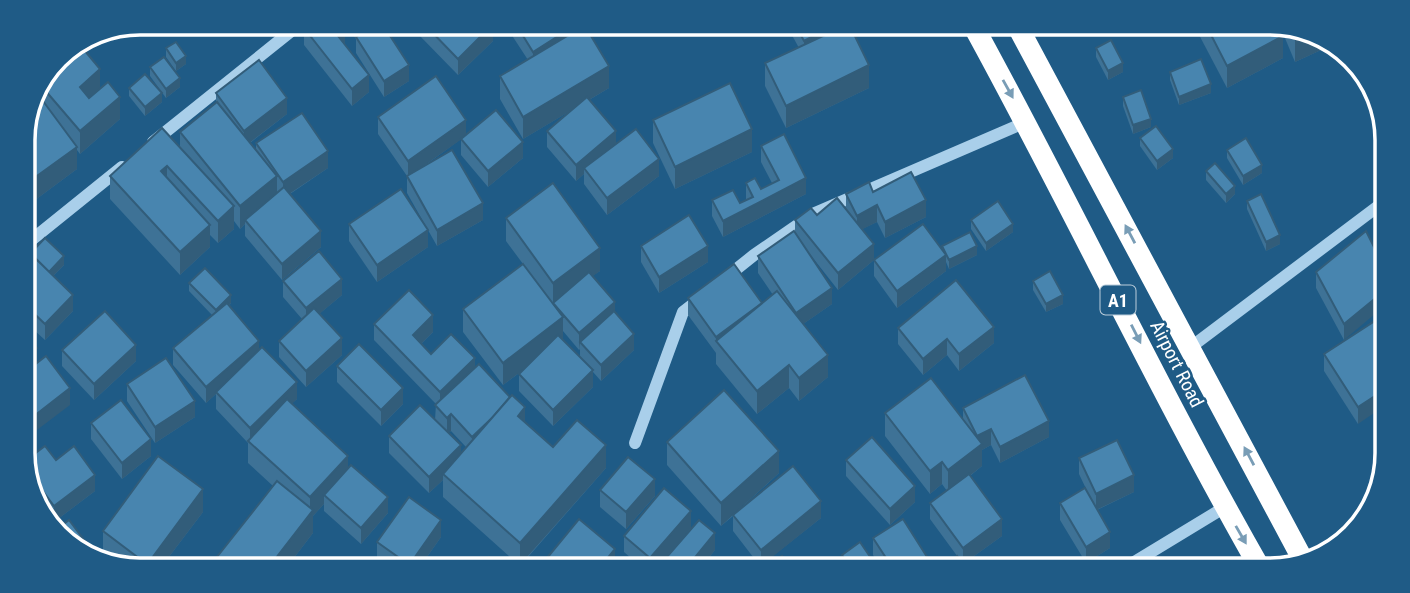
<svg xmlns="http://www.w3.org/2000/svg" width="1410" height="593" font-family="'Roboto Condensed',sans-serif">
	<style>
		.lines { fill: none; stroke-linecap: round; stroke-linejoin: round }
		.minor { stroke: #a9cfea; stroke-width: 12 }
		.highway { stroke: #fff; stroke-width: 21 }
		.wall { fill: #3e7296; fill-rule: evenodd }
		.shaded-wall { fill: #325d7a }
		.building { fill: #4885af; stroke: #325d7a; stroke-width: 2 }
		.oneway { fill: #799db6 }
		.labels { text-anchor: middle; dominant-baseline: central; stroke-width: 5; stroke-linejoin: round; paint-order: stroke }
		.shield { fill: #1f5b86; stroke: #bccedb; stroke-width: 2 }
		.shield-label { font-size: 18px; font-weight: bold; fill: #fff }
		.street-label { font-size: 19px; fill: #fff; stroke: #1f5b86 }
		.rim { fill: none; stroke: #fff; stroke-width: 3.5 }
	</style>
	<rect width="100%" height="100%" fill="#1f5b86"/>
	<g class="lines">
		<!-- minor -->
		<g class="minor">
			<path d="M153,142L300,24"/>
			<path d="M24,246L122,167"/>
			<path d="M724,279L754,255L815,213L1026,122"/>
			<path d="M1191,347L1385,201"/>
			<path d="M635,443L683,312L701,298"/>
			<path d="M1123,569L1225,507"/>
		</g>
		<!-- highway -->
		<g class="highway">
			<path d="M975,29C1073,208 1160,393 1261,570"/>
			<path d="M1019,29L1303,560"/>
		</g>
	</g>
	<!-- wall -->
	<g class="wall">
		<path d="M346,24L387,25V27L385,28L409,81L384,97L356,53V39Z"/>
		<path d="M419,25H493V41L458,75L419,35Z"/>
		<path d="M513,26H562L566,37L609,88L589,100L616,144L659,176L607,215L584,184V174L576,181L547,147V131L570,111L523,139L500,99V76L528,60L513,37Z"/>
		<path d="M304,28L345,45L369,92L352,106L304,45Z"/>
		<path d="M788,28H857L852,31L869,88L786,128L765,86V63L799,48Z"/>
		<path d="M1197,31H1281L1283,58L1227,88Z"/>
		<path d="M1282,31L1315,32L1332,45L1295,62Z"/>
		<path d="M166,48L186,64L176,71L166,57Z"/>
		<path d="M1096,48L1123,72L1108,80L1096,57Z"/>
		<path d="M62,52L100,88L120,119L80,154L77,150V169L23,209V132Z"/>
		<path d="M150,67L180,87L166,98L150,76Z"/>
		<path d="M1170,72L1211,93L1179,105L1170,80Z"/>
		<path d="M129,88L162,102L145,116L129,96Z"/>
		<path d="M216,93L287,114L250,143L256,151V143L328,168L290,194L321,247L282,280L245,236V224L240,229L234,221V229L218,243L210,235V247L180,275L110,199V176L180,148V132L216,103Z"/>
		<path d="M1123,97L1151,127L1133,134L1123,106Z"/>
		<path d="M378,117L466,135L523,158L488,187L461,155V139L420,169L483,220L437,246L407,193V176L378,134Z"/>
		<path d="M653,120L752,152L675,189L653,143Z"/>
		<path d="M1140,138L1173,158L1157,170L1140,146Z"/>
		<path d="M761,146L806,194L723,237L712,216V200L740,203L746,200V183L761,189L772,183L761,162Z"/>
		<path d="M1227,150L1262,173L1243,185L1227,158Z"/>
		<path d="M1206,171L1235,194L1226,203L1206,180Z"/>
		<path d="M873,192L926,217L885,238L877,222L862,229L874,260L838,290L809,253L832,304L803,324L828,377L799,401L789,388L757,414L716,364V353L688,315V298L762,304L773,295L758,273V256L795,234V220L846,209V194Z"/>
		<path d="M1247,201L1280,244L1266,251L1247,209Z"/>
		<path d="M506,218L600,271L592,276L615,312L634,350L601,381L593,372V387L553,426L519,391V374L522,371L503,385L463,332V309L523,264L506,241ZM563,331L579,350L580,349V357L563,340Z"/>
		<path d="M971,220L1013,232L986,251L971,229Z"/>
		<path d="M349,224L428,247L377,282L349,241Z"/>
		<path d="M641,246L708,262L659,293L641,262Z"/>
		<path d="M942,246L977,255L949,269L946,262V271L897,308L874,276V260L942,250Z"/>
		<path d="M28,256L64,265L53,276L73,311L45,340L24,321V271L29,265L28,264Z"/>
		<path d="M1383,265L1344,340L1316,288V272Z"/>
		<path d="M283,281L342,295L319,314L342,355L306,387L279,357V341L302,319L283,297Z"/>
		<path d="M1033,281L1063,304L1046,312L1033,290Z"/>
		<path d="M189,283L231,303L229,306L259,350L297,399L291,404L388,513L361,544L324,511V504L313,516V533L290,563L213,562L273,486L248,463V443L216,409V394L206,403L173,365V348L212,315L189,291Z"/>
		<path d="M374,324L433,332L421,344L431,354L475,367L525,423L553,447L606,468L521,565H519L443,497V480L429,493L389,453V436L435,420L436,404L374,340ZM451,431L466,447L461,453L448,433Z"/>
		<path d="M1382,325L1358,424L1324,371V354Z"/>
		<path d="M898,328L994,343L959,371L947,355L923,375L898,344Z"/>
		<path d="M62,350L136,361L94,400L62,366Z"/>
		<path d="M337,366L403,404L381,426L337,382Z"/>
		<path d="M127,384L195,417L155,443L127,401Z"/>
		<path d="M963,408L1049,437L1000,463L991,445L982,450V466L970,476L1002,536L963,564L930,519V503L947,491L942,484L930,494L885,436V413L963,419Z"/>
		<path d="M91,423L151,456L122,479L91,439Z"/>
		<path d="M667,442L779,473L741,508L821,518L760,566L733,531V516L721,526L667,465Z"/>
		<path d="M1079,458L1134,492L1097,510L1110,548L1086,563L1060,520V503L1090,497L1079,474Z"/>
		<path d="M56,460L95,491L54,522L36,498L25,476V461Z"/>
		<path d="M846,460L915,502L890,525L846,476Z"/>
		<path d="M600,490L655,496L626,529L600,507Z"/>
		<path d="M203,512L165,562H113L103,554V531Z"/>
		<path d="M691,528L658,566L639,565L624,552V536Z"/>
		<path d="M441,537L422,564H384L377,558V542Z"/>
		<path d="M873,538L934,568L881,567L873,555Z"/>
		<path d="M715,550L702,566H665V559Z"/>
		<path d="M842,555L877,567H842Z"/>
		<path d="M547,558L615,565H547Z"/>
	</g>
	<!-- shaded-wall -->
	<g class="shaded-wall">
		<path d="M365,24L387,25V27L360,44L359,42V28Z"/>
		<path d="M492,25H493V41L458,75V59Z"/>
		<path d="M828,28H857L804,58V41Z"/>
		<path d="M345,30V47L338,36Z"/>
		<path d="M566,31V48L533,68V52Z"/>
		<path d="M1312,31L1315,32L1332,45L1295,62V39Z"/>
		<path d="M1283,36V58L1227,88V66Z"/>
		<path d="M186,56V64L176,71V63Z"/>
		<path d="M1123,63V72L1108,80V71Z"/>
		<path d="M409,65V81L384,97V81Z"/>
		<path d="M869,65V88L786,128V106Z"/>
		<path d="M609,66V88L523,139V117Z"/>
		<path d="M100,69V92L80,109V87Z"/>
		<path d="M369,75V92L352,106V89Z"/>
		<path d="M180,78V87L166,98V89Z"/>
		<path d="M1211,84V93L1179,105V97Z"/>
		<path d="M162,93V102L145,116V107Z"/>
		<path d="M120,97V119L80,154V131Z"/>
		<path d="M287,98V114L244,147V131Z"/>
		<path d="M1151,119V127L1133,134V125Z"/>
		<path d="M466,120V136L408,177V161Z"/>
		<path d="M752,129V152L675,189V167Z"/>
		<path d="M616,131V147L584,168V174L576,181V165Z"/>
		<path d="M523,142V158L488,187V171Z"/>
		<path d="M77,147V169L23,209V186Z"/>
		<path d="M1173,149V158L1157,170V161Z"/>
		<path d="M328,151V168L283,198V182Z"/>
		<path d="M659,159V176L607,215V198Z"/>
		<path d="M1262,165V173L1243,185V176Z"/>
		<path d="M167,166V188L161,171Z"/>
		<path d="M277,176V199L245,220V224L240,229V206Z"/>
		<path d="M806,178V194L723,237V221Z"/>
		<path d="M1235,186V194L1226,203V194Z"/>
		<path d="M926,200V217L885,238V222Z"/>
		<path d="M483,203V220L437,246V230Z"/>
		<path d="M877,205V222L857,232V216Z"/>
		<path d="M234,206V229L218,243V221Z"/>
		<path d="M1013,224V232L986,251V243Z"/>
		<path d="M210,225V247L180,275V252Z"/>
		<path d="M428,230V247L377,282V265Z"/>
		<path d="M321,231V247L282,280V264Z"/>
		<path d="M1280,235V244L1266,251V242Z"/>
		<path d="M874,244V260L838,290V273Z"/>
		<path d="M708,246V262L659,293V277Z"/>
		<path d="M977,246V255L949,269V260Z"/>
		<path d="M600,248V271L553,305V283Z"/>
		<path d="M946,255V271L897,308V291Z"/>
		<path d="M64,256V265L47,282V274Z"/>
		<path d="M342,279V295L306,325V308Z"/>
		<path d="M832,288V304L796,329V313Z"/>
		<path d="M1383,292L1382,308L1344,340V324Z"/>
		<path d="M73,295V311L45,340V324Z"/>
		<path d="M231,295V303L216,319V310Z"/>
		<path d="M1063,295V304L1046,312V304Z"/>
		<path d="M615,302V318L580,342L579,350V333Z"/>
		<path d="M762,303L716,341V337Z"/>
		<path d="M433,315V332L413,352V335Z"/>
		<path d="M563,317V340L503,385V363Z"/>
		<path d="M994,327V343L959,371V354Z"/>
		<path d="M634,334V350L601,381V365Z"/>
		<path d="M342,338V355L306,387V371Z"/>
		<path d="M947,339V355L923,375V359Z"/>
		<path d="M259,341V357L216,392V394L206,403V387Z"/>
		<path d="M136,345V361L94,400V384Z"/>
		<path d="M37,348V364L24,374V358Z"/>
		<path d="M828,355V377L799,401V378Z"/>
		<path d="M475,358V374L440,408V392Z"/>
		<path d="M789,365V388L757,414V391Z"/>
		<path d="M593,370V387L553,426V410Z"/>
		<path d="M297,382V399L251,443L250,442V428Z"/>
		<path d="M70,388V405L25,439V423Z"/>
		<path d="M403,388V404L381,426V410Z"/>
		<path d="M1381,392L1380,409L1358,424V407Z"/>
		<path d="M512,399L472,453V437Z"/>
		<path d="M195,401V417L155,443V427Z"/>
		<path d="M525,407V430L518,416Z"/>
		<path d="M451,414V431L447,434V418Z"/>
		<path d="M1049,421V437L1000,463V447Z"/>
		<path d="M991,429V445L982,450V466L948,493V470L977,436Z"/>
		<path d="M151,439V456L122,479V463Z"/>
		<path d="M461,445V462L443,474V480L429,493V477Z"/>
		<path d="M606,445V468L520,565V543Z"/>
		<path d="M779,451V473L721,526V503Z"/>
		<path d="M348,456V479L324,495V504L313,516V533L290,563H272L310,515V497Z"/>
		<path d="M942,462V484L930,494V471Z"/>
		<path d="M95,475V491L54,522V506Z"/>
		<path d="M1134,475V492L1096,510V494Z"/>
		<path d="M655,479V496L626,529V512Z"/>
		<path d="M915,486V502L890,525V509Z"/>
		<path d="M203,489V512L165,562H149Z"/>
		<path d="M388,497V513L361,544V528Z"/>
		<path d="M821,501V518L761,566V550Z"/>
		<path d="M691,511V528L658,566L650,565V558Z"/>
		<path d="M1002,519V536L963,564V548Z"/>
		<path d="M441,520V537L422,564H410Z"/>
		<path d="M1110,532V548L1086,563V547Z"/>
		<path d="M715,533V550L702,566H688Z"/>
		<path d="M615,549V565H602Z"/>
	</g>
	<!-- building -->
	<g class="building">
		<path d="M309,24H340L345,30L338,36L369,75L352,89L304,28Z"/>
		<path d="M357,24H365L359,28Z"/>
		<path d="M374,24L383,25L409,65L384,81L356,37Z"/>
		<path d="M425,25H492L458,59Z"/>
		<path d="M517,26H562L566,31L533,52Z"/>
		<path d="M584,26H585L609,66L523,117L500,76Z"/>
		<path d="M797,28H828L804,41Z"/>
		<path d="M840,28H851L869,65L786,106L765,63Z"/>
		<path d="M1209,31H1281L1283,36L1227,66Z"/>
		<path d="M1292,31H1312L1295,39Z"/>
		<path d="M1111,40L1123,63L1108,71L1096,48Z"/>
		<path d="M176,42L186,56L176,63L166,48Z"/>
		<path d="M80,45L100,69L80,87L89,98L108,82L120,97L80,131L44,89L62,52Z"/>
		<path d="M164,57L180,78L166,89L150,67Z"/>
		<path d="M1201,59L1211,84L1179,97L1170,72Z"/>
		<path d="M259,60L287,98L244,131L216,93Z"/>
		<path d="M145,74L162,93L145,107L129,88Z"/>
		<path d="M436,76L466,120L408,161L378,117Z"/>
		<path d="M730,83L752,129L675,167L653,120Z"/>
		<path d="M1141,90L1151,119L1133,125L1123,97Z"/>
		<path d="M40,97L77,147L23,186V132Z"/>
		<path d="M587,97L616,131L576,165L547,131Z"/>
		<path d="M217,102L277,176L240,206L180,132Z"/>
		<path d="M496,110L523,142L488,171L461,139Z"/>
		<path d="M302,113L328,151L283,182L256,143Z"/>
		<path d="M1156,126L1173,149L1157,161L1140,138Z"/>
		<path d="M162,128L234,206L218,221L167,166L161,171L210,225L180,252L110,176Z"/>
		<path d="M636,129L659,159L607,198L584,168Z"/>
		<path d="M784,134L806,178L723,221L712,200L733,190L740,203L753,197L746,183L755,178L761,189L779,180L761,146Z"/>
		<path d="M1246,138L1262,165L1243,176L1227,150Z"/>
		<path d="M452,150L483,203L437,230L407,176Z"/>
		<path d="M1215,163L1235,186L1226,194L1206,171Z"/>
		<path d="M911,172L926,200L885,222L877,205L857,216L846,194L869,182L873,192Z"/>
		<path d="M553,183L600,248L553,283L506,218Z"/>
		<path d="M284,187L321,231L282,264L245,220Z"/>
		<path d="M401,189L428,230L377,265L349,224Z"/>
		<path d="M1261,194L1280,235L1266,242L1247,201Z"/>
		<path d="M837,198L874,244L838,273L795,220L811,208L817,215Z"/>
		<path d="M998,201L1013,224L986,243L971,220Z"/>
		<path d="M689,215L708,246L659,277L641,246Z"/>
		<path d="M923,224L946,255L897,291L874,260Z"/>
		<path d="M794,231L832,288L796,313L758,256Z"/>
		<path d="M1366,231L1383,265V292L1344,324L1316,272Z"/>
		<path d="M970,232L977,246L949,260L942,246Z"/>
		<path d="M45,238L64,256L49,272L36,259L34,261L28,256Z"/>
		<path d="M319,251L342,279L306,308L283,281Z"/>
		<path d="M36,259L73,295L45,324L24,304V271Z"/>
		<path d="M523,264L563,317L503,363L463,309Z"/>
		<path d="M734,264L762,303L716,337L688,298Z"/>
		<path d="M205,268L231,295L216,310L189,283Z"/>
		<path d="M1050,271L1063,295L1046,304L1033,281Z"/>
		<path d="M589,272L615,302L579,333L553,303Z"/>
		<path d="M956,280L994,327L959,354L947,339L923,359L898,328Z"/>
		<path d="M409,290L433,315L413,335L431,354L451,334L475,358L440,392L374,324Z"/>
		<path d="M777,291L828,355L799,378L789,365L757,391L716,341Z"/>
		<path d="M227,303L259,341L206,387L173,348Z"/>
		<path d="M314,308L342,338L306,371L279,341Z"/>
		<path d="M105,311L136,345L94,384L62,350Z"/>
		<path d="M614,311L634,334L601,365L580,342Z"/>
		<path d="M1378,319L1382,325L1381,392L1358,407L1324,354Z"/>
		<path d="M24,332L37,348L24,358Z"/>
		<path d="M558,335L593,370L553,410L519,374Z"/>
		<path d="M359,344L403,388L381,410L337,366Z"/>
		<path d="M262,347L297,382L250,428L216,392Z"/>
		<path d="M46,356L70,388L25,423L24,373Z"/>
		<path d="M166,358L195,401L155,427L127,384Z"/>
		<path d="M479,364L510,397L493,417L472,437L451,414L447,418L435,405Z"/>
		<path d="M1025,375L1049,421L1000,447L991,429L977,436L963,408Z"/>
		<path d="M931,378L982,444L948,470L942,462L930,471L885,413Z"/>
		<path d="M724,390L779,451L721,503L667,442Z"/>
		<path d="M512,395L525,407L518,416L553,447L577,420L606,445L520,543L443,474Z"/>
		<path d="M287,399L348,456L310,497L248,441Z"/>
		<path d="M121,400L151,439L122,463L91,423Z"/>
		<path d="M420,405L461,445L429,477L389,436Z"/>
		<path d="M872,437L915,486L890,509L846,460Z"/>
		<path d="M1117,440L1134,475L1096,494L1079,458Z"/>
		<path d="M45,446L56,460L74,446L95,475L54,506L25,467V461Z"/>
		<path d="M158,456L203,489L149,562H144L103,531Z"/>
		<path d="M628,457L655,479L626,512L600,490Z"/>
		<path d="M351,465L388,497L361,528L324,495Z"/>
		<path d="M793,466L821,501L761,550L733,515Z"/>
		<path d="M969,474L1002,519L963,548L930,503Z"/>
		<path d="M277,481L313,510L272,563L213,562Z"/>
		<path d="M664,488L691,511L650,558L624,536Z"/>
		<path d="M1085,488L1110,532L1086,547L1060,503Z"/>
		<path d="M409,497L441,520L410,564H408L377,542Z"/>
		<path d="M42,511L56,530L69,520L99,560L95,562L51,530Z"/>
		<path d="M579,519L615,549L602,565H555L547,558Z"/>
		<path d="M903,519L934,568L892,567L873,538Z"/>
		<path d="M699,520L715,533L688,566H672L665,559Z"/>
		<path d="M860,542L877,567H850L842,555Z"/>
		<path d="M782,556L792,567L771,566Z"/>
		<path d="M957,556L967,568H943Z"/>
		<path d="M489,557L499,564H484Z"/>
		<path d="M623,557L633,565H616Z"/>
		<path d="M1029,558L1036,568H1015Z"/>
	</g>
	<!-- one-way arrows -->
	<defs><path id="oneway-solid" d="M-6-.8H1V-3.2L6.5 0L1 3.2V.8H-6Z" transform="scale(1.75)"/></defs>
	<g class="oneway">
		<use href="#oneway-solid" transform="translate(1008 89) rotate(61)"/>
		<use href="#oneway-solid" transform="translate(1130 234) rotate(-118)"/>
		<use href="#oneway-solid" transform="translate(1136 334) rotate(63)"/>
		<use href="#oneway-solid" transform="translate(1249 456) rotate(-118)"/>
		<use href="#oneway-solid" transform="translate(1241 535) rotate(60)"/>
	</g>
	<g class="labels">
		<!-- shield labels -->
		<rect class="shield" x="1100.5" y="285.5" width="35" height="29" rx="5"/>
		<g class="shield-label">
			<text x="1118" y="300">A1</text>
		</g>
		<!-- street labels -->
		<g class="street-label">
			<text transform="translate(1177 364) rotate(63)">Airport Road</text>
		</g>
	</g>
	<!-- crop -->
	<path d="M0 0H1410V593H0ZM140 35H1270A105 105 0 0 1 1375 140V453A105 105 0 0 1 1270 558H140A105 105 0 0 1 35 453V140A105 105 0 0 1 140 35Z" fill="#1f5b86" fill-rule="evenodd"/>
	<path class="rim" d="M140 35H1270A105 105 0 0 1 1375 140V453A105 105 0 0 1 1270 558H140A105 105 0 0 1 35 453V140A105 105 0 0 1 140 35Z"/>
</svg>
